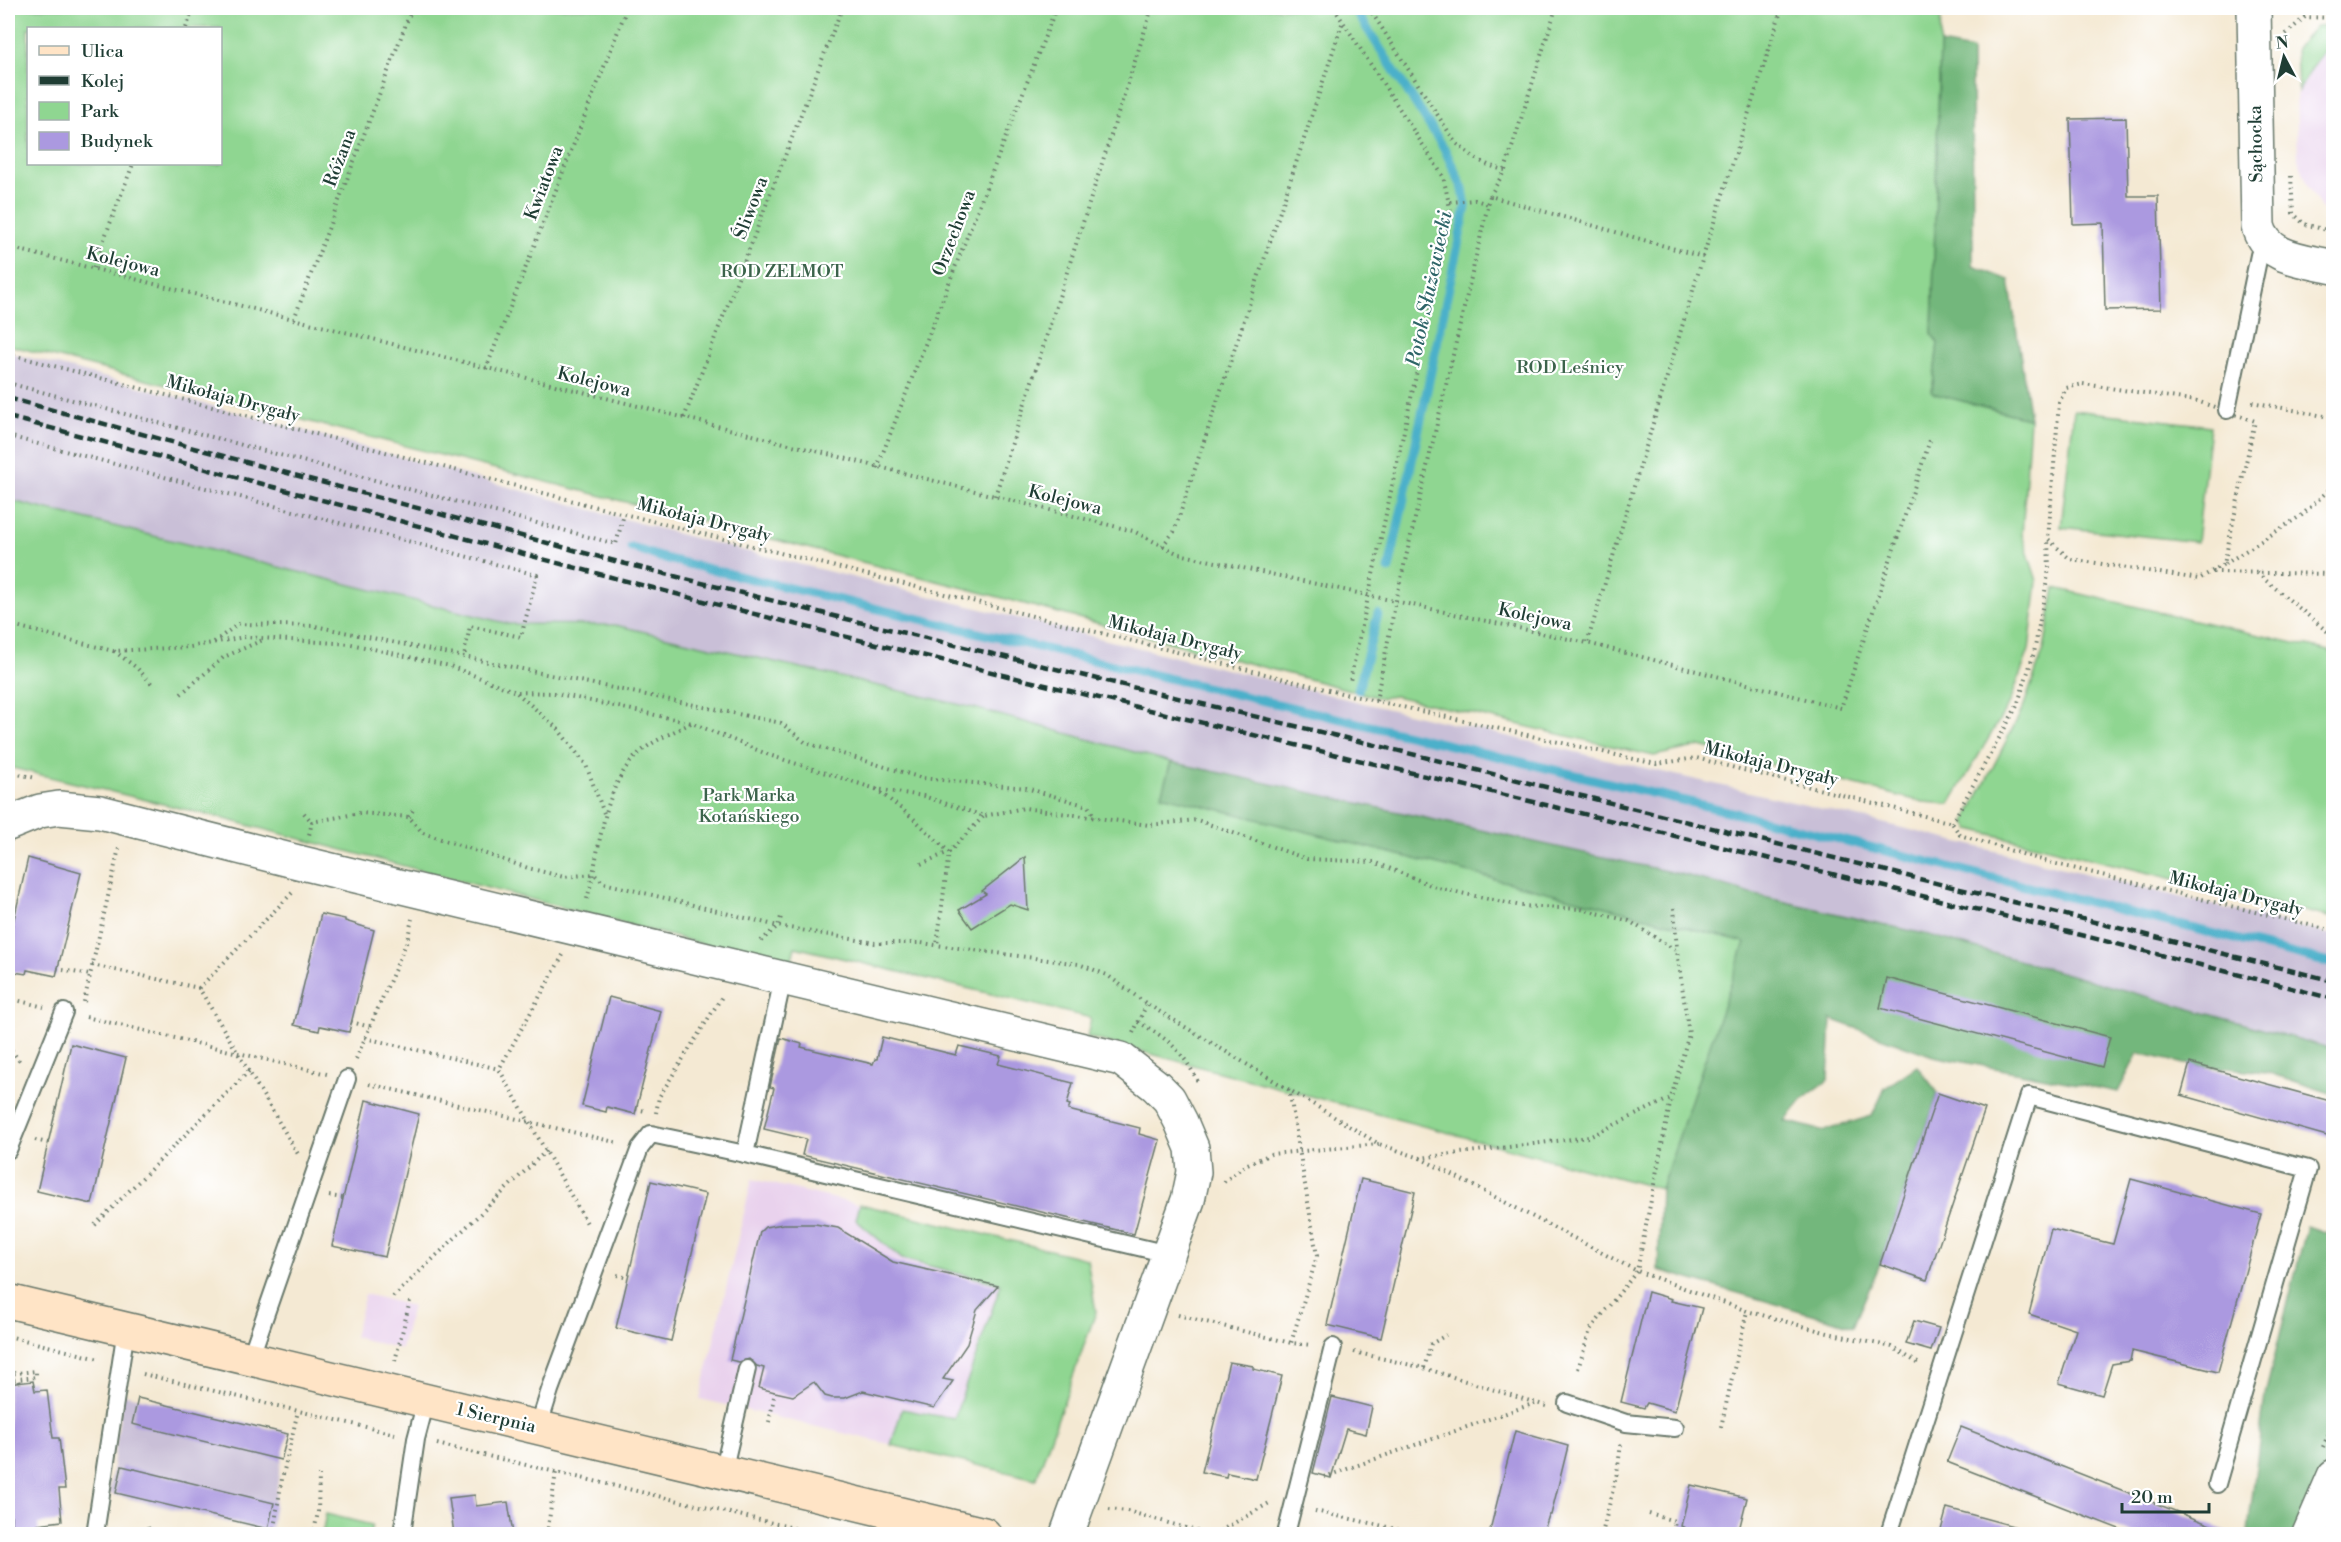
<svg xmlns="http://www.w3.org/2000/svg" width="2341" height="1542" font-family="'Libre Bodoni',serif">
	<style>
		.built { fill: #e9d2ed }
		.industrial { fill: #c9bfd7 }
		.green { fill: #8fd691; stroke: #578a62; stroke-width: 1.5; fill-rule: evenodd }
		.forest { fill: #73b77b; stroke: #497a58; stroke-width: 1.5 }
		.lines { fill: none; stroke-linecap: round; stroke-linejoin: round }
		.stream { stroke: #4bb0ca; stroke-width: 9 }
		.building { fill: #ab99e0 }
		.lane-casing { stroke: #6a796c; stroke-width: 20 }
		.street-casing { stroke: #6a796c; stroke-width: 36 }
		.secondary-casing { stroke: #6a796c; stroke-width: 36 }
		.path { stroke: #6a796c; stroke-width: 4; stroke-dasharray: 1.5 4.5; stroke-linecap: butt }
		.lane { stroke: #fff; stroke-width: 16 }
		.street { stroke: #fff; stroke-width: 33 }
		.secondary { stroke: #ffe4c6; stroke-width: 33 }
		.rail { stroke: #1f3d34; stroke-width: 4.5; stroke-dasharray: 9 4.5; stroke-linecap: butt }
		.labels { text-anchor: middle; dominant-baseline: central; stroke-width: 4.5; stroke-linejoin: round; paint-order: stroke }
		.street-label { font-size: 18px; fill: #1f3d34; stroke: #fff }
		.park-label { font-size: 18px; fill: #3b634b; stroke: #fff }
		.water-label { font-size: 20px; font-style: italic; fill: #2e6568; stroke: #fff }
	</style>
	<rect width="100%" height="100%" fill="#fff"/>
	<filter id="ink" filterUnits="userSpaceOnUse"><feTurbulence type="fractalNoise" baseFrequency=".0167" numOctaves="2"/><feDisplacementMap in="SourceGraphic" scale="12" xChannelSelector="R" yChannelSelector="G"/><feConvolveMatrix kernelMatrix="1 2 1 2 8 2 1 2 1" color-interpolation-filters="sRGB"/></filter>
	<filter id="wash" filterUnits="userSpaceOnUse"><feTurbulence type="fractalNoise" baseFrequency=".008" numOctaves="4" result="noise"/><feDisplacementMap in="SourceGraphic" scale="24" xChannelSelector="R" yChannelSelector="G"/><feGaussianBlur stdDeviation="1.35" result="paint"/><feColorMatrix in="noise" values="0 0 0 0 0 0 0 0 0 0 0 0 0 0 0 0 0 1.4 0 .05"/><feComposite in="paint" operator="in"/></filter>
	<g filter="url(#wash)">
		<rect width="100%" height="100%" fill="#f4e9d3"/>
		<!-- built -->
		<g class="built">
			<path d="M2333,40V217L2321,208L2309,188L2298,158L2296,96L2315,63Z"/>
			<path d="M752,1179L1087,1259L1096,1312L1036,1479L700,1399Z"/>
			<path d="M365,1294L412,1306L401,1349L354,1337Z"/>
		</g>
		<!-- industrial -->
		<g class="industrial">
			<path d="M8,352L266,420L701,540L1367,704L1862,818L2333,935V1049L1929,935L1755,895L1689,876L1448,825L1171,762L973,708L615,625L509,624L8,500Z"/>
			<path d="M123,1394L288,1432L279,1473L271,1533L109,1494Z"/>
		</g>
		<!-- green -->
		<g class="green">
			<path d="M8,8H1941L1932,334L1938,343L1932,393L2030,419L2022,535L2037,581L2029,650L2010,702L1950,804L1923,802L1700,746L1654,756L1395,696L1380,698L972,590L8,345ZM28,28H220V164H28Z"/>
			<path d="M2333,25V40L2315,63L2298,92L2296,48L2316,26Z"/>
			<path d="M2074,410L2210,426L2197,542L2061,527Z"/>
			<path d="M8,500L509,624L615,625L974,708L1171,762L1162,795L1746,942L1661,1189L1087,1037L1091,1018L795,947L790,967L213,816L8,767Z"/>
			<path d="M2055,588L2329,651L2334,656L2333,918L1970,829L1965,822L2023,708L2044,649Z"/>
			<path d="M860,1204L1087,1259L1096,1312L1036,1479L891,1445L902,1409L954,1419L1001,1284L902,1259L856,1220Z"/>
			<path d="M326,1514L372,1525L370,1534H322Z"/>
		</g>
		<!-- forest -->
		<g class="forest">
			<path d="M1940,44L1972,50L1973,266L2009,280L2030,419L1932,393L1938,343L1932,334Z"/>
			<path d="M1171,762L1689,876L1755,895L1929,935L2333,1049V1094L2267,1072L2185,1064L2138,1053L2118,1092L1933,1056L1831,1019L1828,1080L1803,1099L1785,1121L1823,1131L1872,1116L1885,1088L1917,1066L1938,1093L1880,1264L1853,1326L1658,1270L1661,1189L1745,942L1161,795Z"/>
			<path d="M2307,1226L2333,1235V1455L2293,1534H2256L2248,1531L2265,1395Z"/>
		</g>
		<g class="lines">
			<!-- stream -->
			<g class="stream">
				<path d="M1354,8L1444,148L1463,189L1466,207L1389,569"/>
				<path d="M631,547L659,557L1723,810L2334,964"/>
				<path d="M1358,690L1378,614"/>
			</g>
		</g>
		<g id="blocks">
			<!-- building -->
			<g class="building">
				<path d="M2126,118L2128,196H2158L2161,309L2105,310L2103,223L2073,224L2070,119Z"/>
				<path d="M1025,857L1028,910L1010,904L972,928L959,910L986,894L982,891Z"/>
				<path d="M28,858L81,873L56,976L27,970L26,974L8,971V945Z"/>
				<path d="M321,914L345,919V921L374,930L349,1032L320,1026L319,1031L294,1025Z"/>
				<path d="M1887,978L2110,1037L2102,1067L1880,1008Z"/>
				<path d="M609,997L661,1011L635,1114L607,1107L606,1112L582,1106Z"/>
				<path d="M882,1037L956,1055L959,1046L1001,1056L998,1064L1073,1083L1067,1104L1070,1105L1068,1110L1140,1128L1139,1134L1160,1140L1134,1234L802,1155L806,1139L764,1129L774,1088L770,1087L781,1038L802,1044L801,1047L873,1064L875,1059H877Z"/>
				<path d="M71,1044L126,1058L92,1204L37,1191Z"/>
				<path d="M2190,1063L2334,1102V1138L2181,1095Z"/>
				<path d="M1938,1093L1985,1109L1927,1280L1880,1264Z"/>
				<path d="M366,1100L419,1114L385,1257L332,1246Z"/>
				<path d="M1361,1179L1415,1192L1381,1338L1327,1325Z"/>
				<path d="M2131,1179L2261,1214L2218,1372L2132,1351L2130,1361L2112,1364L2102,1395L2059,1383L2076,1330L2029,1314L2051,1229L2113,1244Z"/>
				<path d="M651,1181L706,1194L671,1341L616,1328Z"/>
				<path d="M783,1224H815L838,1228L893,1262L998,1286L977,1310L967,1344L943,1379L953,1381L934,1408L863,1391L845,1398H832L825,1396L814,1382L793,1396L775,1392L759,1388L764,1368L757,1366L749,1359L739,1362L730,1360L760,1232L765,1227Z"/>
				<path d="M1648,1292L1672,1299L1671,1301L1702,1308L1675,1411L1647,1403L1644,1408L1621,1402Z"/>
				<path d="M1914,1321L1939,1328L1931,1351L1906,1344Z"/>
				<path d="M1229,1362L1253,1366V1369L1282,1376L1256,1479L1227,1473L1226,1477L1202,1472Z"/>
				<path d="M33,1381L35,1391L47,1390L53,1438H59L65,1489H59L62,1521L38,1524L39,1534H14L11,1515L8,1516V1384Z"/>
				<path d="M1332,1397L1372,1407L1366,1434L1346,1429L1331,1478L1313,1473Z"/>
				<path d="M138,1398L288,1434L281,1460L132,1424Z"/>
				<path d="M1961,1427L2231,1533V1534H2132L1947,1462Z"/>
				<path d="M1515,1431L1568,1446L1551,1515H1549L1543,1534H1489Z"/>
				<path d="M122,1466L274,1503L268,1529L116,1493Z"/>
				<path d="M1691,1485L1747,1498L1738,1534H1684L1685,1528L1681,1526Z"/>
				<path d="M475,1495L476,1506L508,1502L513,1534H454L449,1498Z"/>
				<path d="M1947,1508L2017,1527L2016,1534H1940Z"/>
			</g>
		</g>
	</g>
	<g filter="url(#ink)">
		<use href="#blocks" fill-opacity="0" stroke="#6a796c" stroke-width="1.5"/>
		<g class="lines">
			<!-- lane casing -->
			<g class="lane-casing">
				<g id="lane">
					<path d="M2227,410L2259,255L2265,243"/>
					<path d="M783,978L745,1154L1168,1254"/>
					<path d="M8,1150L64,1012"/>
					<path d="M250,1359L347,1079"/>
					<path d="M1567,1403L1626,1423L1675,1428"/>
					<path d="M538,1428L550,1390L640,1148L651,1134L745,1154"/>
					<path d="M723,1472L747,1369"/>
					<path d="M95,1534L126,1329"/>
					<path d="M402,1534L416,1439L426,1401"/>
					<path d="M1286,1534L1333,1347"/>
					<path d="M1889,1534L2029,1096L2308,1169L2217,1484"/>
				</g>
			</g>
			<!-- street casing -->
			<g class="street-casing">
				<g id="street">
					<path d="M2254,8L2258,226C2266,259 2305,260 2334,267"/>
					<path d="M8,824L40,811L59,808L100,812L302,863L1121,1059L1156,1086L1169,1099L1181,1122L1192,1148L1194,1172L1188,1200L1067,1534"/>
					<path d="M2309,1534L2334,1476"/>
				</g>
			</g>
			<!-- secondary casing -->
			<g class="secondary-casing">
				<path id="secondary" d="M8,1301L984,1534"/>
			</g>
			<!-- path -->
			<g class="path">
				<path d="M1334,8L1443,176L1451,213L1350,681"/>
				<path d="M1369,8L1455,142C1471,156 1484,166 1505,170"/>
				<path d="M186,28L194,8"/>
				<path d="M2286,34L2305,17L2334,18"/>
				<path d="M2291,176L2293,213L2304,224L2334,232"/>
				<path d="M1490,196L1505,170L1556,8"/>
				<path d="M1450,202L1475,200L1488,204"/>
				<path d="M8,247L1133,531L1179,554L1587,643L1841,708L1930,440"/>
				<path d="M1703,257L1782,8"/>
				<path d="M93,268L133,164"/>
				<path d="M294,319L412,8"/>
				<path d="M8,354L624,514L1345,694L1656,764L1696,758L1952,823L1960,835L2048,862L2334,931"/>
				<path d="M486,369L627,8"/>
				<path d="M8,383L616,544L624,514"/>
				<path d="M2083,384L2197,401L2255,421L2224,564L2199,579L2070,559L2048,539L2059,403L2066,388Z"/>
				<path d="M2252,402L2334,418"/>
				<path d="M684,418L842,8"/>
				<path d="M8,436L537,575L521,637L470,626L464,657"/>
				<path d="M877,468L1056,8"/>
				<path d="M995,496L1152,8"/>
				<path d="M1162,546L1174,532L1343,21"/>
				<path d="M2225,564L2302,515L2334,485"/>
				<path d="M2213,572L2334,574"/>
				<path d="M2257,573L2334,637"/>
				<path d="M8,624L113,651L190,647L245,637L351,644L450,666L516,692L554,693L692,723L769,755L876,789L923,796L984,816L1024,808L1149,825L1197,820L1307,859L1374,862L1438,888L1521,906L1581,909L1629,921L1677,951L1689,1034L1671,1098L1589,1137L1420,1158L1379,1144L1147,1004L1107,975L1079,964L921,943H875L778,926L604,883L594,874L564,877L528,868L423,833L409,817L360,813L312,822L309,835"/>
				<path d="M8,640L14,626"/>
				<path d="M214,642L238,624L315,626L781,723L806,743L922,778L1026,788L1088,806L1095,817"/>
				<path d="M114,651L137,668L152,684"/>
				<path d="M517,693L558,729L586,765L605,816"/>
				<path d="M181,694L224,657L265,639"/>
				<path d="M1376,701L1396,600L1490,196L1703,257L1587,643"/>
				<path d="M8,772L36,778"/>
				<path d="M876,789L913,818L949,852L937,945"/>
				<path d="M304,813L312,822"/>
				<path d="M409,817L413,810"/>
				<path d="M1952,823L2017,706L2034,653L2049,569L2048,539"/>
				<path d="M921,864L949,852L984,816"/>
				<path d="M292,893L199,988L298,1154"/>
				<path d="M587,899C600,854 601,790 636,756C651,741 672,733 691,723"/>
				<path d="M1674,908L1677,950"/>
				<path d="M761,941L778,926L782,914"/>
				<path d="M563,955L499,1069L588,1225"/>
				<path d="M92,965L199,988"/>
				<path d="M57,969L90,975"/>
				<path d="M8,998L44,1007"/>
				<path d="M84,1002L119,848"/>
				<path d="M86,1017L327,1074"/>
				<path d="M351,1022L370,1027"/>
				<path d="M1138,1022C1170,1040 1183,1051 1199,1084"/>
				<path d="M1133,1033L1147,1004"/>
				<path d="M365,1038L499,1069"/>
				<path d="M8,1045L20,1062"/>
				<path d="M356,1059L407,941L412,919"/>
				<path d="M369,1084L619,1143"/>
				<path d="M1289,1089L1317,1256L1291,1343"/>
				<path d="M636,1109L646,1111"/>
				<path d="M656,1113L659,1097L723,995"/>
				<path d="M35,1140L48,1143"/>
				<path d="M1420,1158L1637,1271L1747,1311L1828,1333L1892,1347L1921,1365"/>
				<path d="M1224,1182L1245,1165L1271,1154L1379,1144"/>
				<path d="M329,1196L343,1198"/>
				<path d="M95,1225L249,1071"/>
				<path d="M617,1275L628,1278"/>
				<path d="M393,1297L546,1151"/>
				<path d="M1178,1315L1291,1343L1312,1345"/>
				<path d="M8,1336L99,1359"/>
				<path d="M1354,1352L1424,1368L1546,1406"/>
				<path d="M395,1361L410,1301"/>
				<path d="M1424,1368L1431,1344L1446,1335"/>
				<path d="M1578,1369L1590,1330L1637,1271L1671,1099"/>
				<path d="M8,1374L36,1371V1377L18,1379L19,1383"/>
				<path d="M143,1374L395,1434"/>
				<path d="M8,1381L18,1379"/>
				<path d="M769,1422L775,1392"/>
				<path d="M1721,1427L1747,1311"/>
				<path d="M437,1444L819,1534"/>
				<path d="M2323,1447L2334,1421"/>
				<path d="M1324,1477L1535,1403"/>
				<path d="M1109,1509L1127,1511L1207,1534"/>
				<path d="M1315,1511L1419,1534"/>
				<path d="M1649,1514L1675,1521L1673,1534"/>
				<path d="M148,1527L150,1534"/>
				<path d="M273,1534L282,1479L298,1411"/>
				<path d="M311,1534L314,1532L318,1512L319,1475"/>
				<path d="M547,1534L556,1472"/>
				<path d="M1215,1534L1271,1502"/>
				<path d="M1602,1534L1617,1473L1621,1444"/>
			</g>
			<!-- lane -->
			<use href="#lane" class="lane"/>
			<!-- street -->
			<use href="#street" class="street"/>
			<!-- secondary -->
			<use href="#secondary" class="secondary"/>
			<!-- rail -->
			<g class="rail">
				<path d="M8,398L622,563L842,618L1375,745L2334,981"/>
				<path d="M8,417C284,488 558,566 835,634C1334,756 1836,871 2334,999"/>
			</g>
		</g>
	</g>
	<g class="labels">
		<!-- street labels -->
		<g class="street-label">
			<text transform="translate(2256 144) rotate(-91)">Sąchocka</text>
			<text transform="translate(340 158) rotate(-69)">Różana</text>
			<text transform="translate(544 183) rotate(-69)">Kwiatowa</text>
			<text transform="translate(751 208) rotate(-69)">Śliwowa</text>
			<text transform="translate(954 233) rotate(-69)">Orzechowa</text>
			<text transform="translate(123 262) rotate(14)">Kolejowa</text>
			<text transform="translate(594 382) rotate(14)">Kolejowa</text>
			<text transform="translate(233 399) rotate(15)">Mikołaja Drygały</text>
			<text transform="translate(1065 500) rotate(14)">Kolejowa</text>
			<text transform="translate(704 520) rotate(14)">Mikołaja Drygały</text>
			<text transform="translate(1535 617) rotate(12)">Kolejowa</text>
			<text transform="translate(1175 638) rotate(14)">Mikołaja Drygały</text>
			<text transform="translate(1771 764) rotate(14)">Mikołaja Drygały</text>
			<text transform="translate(2236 894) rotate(14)">Mikołaja Drygały</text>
			<text transform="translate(496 1418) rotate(13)">1 Sierpnia</text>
		</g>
		<!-- park labels -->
		<g class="park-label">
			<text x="782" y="271">ROD ZELMOT</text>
			<text x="1570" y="367">ROD Leśnicy</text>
			<text x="749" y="795">Park Marka<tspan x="749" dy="21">Kotańskiego</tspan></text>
		</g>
		<!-- water labels -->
		<g class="water-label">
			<text transform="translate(1430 289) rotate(-78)">Potok Służewiecki</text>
		</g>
	</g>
	<!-- margin -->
	<rect width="2341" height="1542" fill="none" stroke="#fff" stroke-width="30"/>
	<!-- legend -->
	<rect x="27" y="27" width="195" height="138" fill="#ffffff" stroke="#a5b1ae" stroke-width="1.5"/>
	<rect x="39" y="46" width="30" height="9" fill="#ffe4c6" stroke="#a5b1ae" stroke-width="1.5"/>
	<text x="81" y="57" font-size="18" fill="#1f3d34">Ulica</text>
	<rect x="39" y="76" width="30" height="9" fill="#1f3d34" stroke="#a5b1ae" stroke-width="1.5"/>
	<text x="81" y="87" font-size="18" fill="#1f3d34">Kolej</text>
	<rect x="39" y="102" width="30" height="18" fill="#8fd691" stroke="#a5b1ae" stroke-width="1.5"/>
	<text x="81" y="117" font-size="18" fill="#1f3d34">Park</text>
	<rect x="39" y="132" width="30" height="18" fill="#ab99e0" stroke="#a5b1ae" stroke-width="1.5"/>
	<text x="81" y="147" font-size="18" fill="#1f3d34">Budynek</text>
	<!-- north arrow -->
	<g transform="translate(2284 57) rotate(353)" stroke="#ffffff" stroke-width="4.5" paint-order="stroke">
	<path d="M0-4.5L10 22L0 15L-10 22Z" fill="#1f3d34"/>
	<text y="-9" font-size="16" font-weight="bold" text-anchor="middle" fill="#1f3d34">N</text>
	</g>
	<!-- scale -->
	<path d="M2122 1503v9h87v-9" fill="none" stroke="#1f3d34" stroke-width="3"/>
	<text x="2131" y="1503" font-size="18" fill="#1f3d34" stroke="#ffffff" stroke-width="4.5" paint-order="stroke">20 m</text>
</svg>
